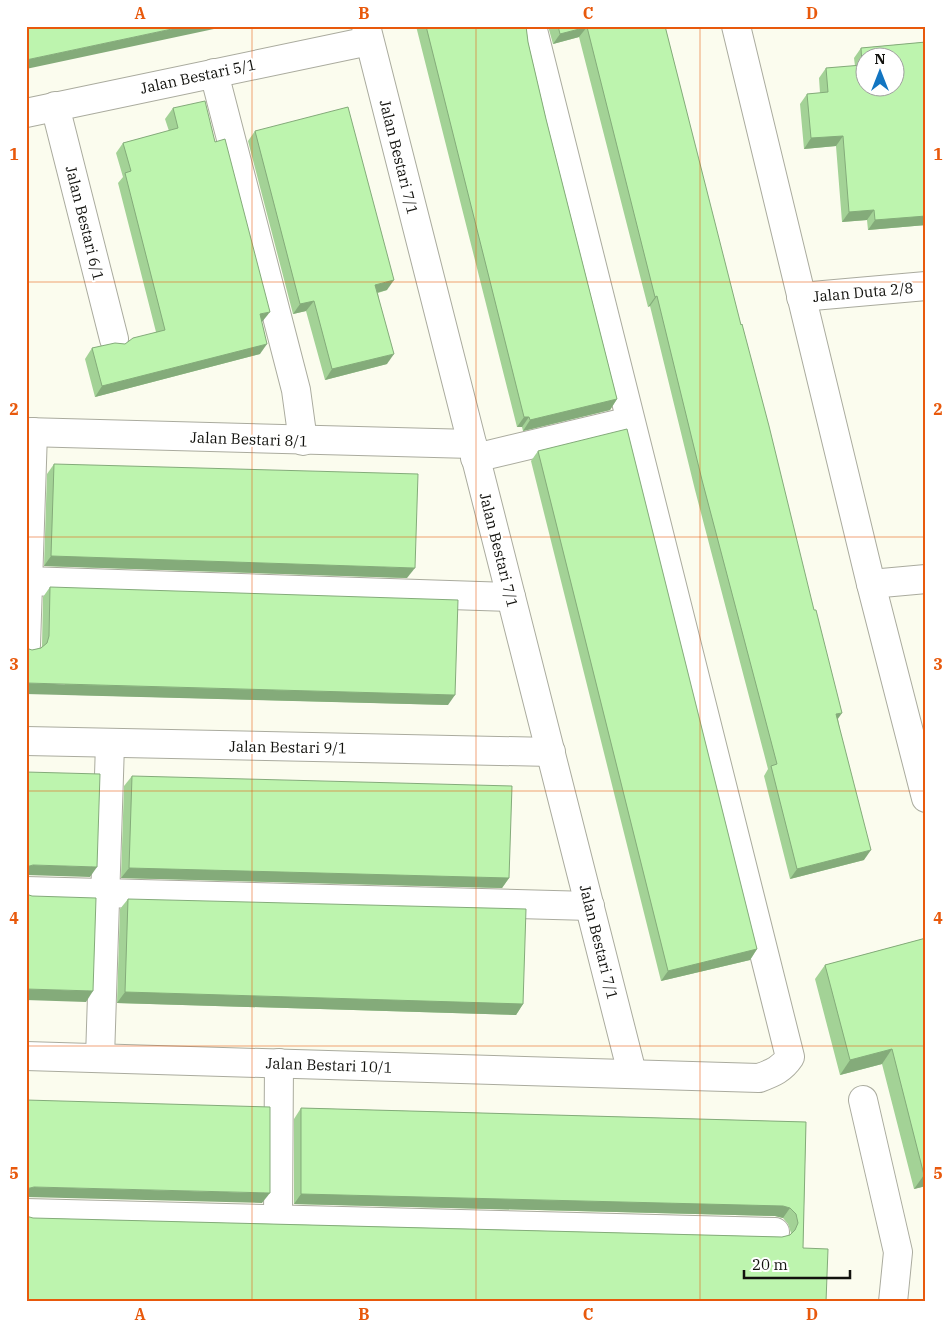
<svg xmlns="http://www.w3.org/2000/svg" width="952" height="1328" font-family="'IBM Plex Serif',serif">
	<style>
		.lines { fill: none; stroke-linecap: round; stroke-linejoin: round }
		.minor-casing { stroke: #aaab9e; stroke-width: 30 }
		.minor { stroke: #fff; stroke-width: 28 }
		.wall { fill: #a3d296 }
		.shaded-wall { fill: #84ab7a }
		.building { fill: #bdf4ae; stroke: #84ab7a; fill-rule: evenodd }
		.grid { fill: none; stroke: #e8590c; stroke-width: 1; stroke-opacity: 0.55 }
		.labels { text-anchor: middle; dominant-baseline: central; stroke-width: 4; stroke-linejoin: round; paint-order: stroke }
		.street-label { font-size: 15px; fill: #12120e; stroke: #fff }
		.neatline { fill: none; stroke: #e8590c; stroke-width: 2 }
		.grid-label { font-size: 16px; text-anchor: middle; font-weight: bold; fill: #e8590c }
	</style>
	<rect width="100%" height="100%" fill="#fbfcee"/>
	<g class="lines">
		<!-- minor casing -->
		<g class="minor-casing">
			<g id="minor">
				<path d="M366,26L632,1073"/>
				<path d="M736,26L871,584L926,798"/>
				<path d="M214,73L296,390L303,441"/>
				<path d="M55,106L114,339"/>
				<path d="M26,113L369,41"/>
				<path d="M801,297L926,286"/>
				<path d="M26,432L472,444"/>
				<path d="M475,458L630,421"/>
				<path d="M26,581L511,597"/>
				<path d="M871,584L926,579"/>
				<path d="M26,645L33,432"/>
				<path d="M26,741L551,752"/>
				<path d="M26,891L590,906"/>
				<path d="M26,1056L759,1078C773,1073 782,1069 790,1057L532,26"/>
				<path d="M100,1058L110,744"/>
				<path d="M863,1100L898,1252L893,1302"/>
				<path d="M26,1213L775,1232"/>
				<path d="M278,1219L279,1063"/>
			</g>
		</g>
		<!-- minor -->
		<use href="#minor" class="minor"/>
	</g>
	<!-- wall -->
	<g class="wall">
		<path d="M416,26H526L528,42L546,119L617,399L610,410L523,431L522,427H517Z"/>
		<path d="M548,26H665L838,719L864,860L790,879L764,776L768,769L695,490L650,306L648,307L579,37L553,44Z"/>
		<path d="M926,42V225L868,230L867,220L842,222L836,146L804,149L800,104L807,94L820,93L819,78L826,68L855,66L854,58L861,48Z"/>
		<path d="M173,108L262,322L260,354L95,397L85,359L92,348L125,344L156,332L118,183L123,177L116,153L123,143L169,131L165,119Z"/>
		<path d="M255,131L387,290L378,293L387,364L325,380L306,311L293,314L248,141Z"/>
		<path d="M538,451L757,949L750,960L661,981L531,461Z"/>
		<path d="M54,464L407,578L44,566L47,474Z"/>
		<path d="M50,587L448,705L75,695L32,650L41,648L42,646L43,597Z"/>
		<path d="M132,776L509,878L502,888L121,878L124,786Z"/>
		<path d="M128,899L523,1004L516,1015L117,1003L120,909Z"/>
		<path d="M926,938V1186L914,1189L882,1064L840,1075L815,979L825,965Z"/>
		<path d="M301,1108L806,1122L803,1248L33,1218L782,1237L790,1235L791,1233L788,1224L783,1218L775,1216L294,1204V1119Z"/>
	</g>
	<!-- shaded-wall -->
	<g class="shaded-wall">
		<path d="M186,26H228L26,69V60Z"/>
		<path d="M587,27L579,37L553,44L560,34Z"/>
		<path d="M843,136L836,146L804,149L811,138Z"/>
		<path d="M874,210L867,220L842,222L849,212Z"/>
		<path d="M926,216V225L868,230L875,220Z"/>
		<path d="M394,280L387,290L368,295L375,285Z"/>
		<path d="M657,296L650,306L648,307L655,297Z"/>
		<path d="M314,301L306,311L293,314L300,304Z"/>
		<path d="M270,312L262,322L252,325L260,314Z"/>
		<path d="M267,344L260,354L95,397L102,386Z"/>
		<path d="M394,354L387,364L325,380L332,369Z"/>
		<path d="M617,399L610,410L523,431L530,420Z"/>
		<path d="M524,417H529L522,427H517Z"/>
		<path d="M51,556L415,568L407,578L44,566Z"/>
		<path d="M26,683L82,685L455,695L448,705L26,694Z"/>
		<path d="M842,713L835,723L836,714Z"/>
		<path d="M871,850L864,860L790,879L797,869Z"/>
		<path d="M33,865L97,867L90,877L26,875V867Z"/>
		<path d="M129,868L509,878L502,888L121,878Z"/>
		<path d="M757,949L750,960L661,981L668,971Z"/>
		<path d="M26,989L93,991L86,1002L26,1000Z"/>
		<path d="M125,992L523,1004L516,1015L117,1003Z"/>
		<path d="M892,1049L882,1064L840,1075L850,1060Z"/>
		<path d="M926,1174V1186L914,1189L924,1175Z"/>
		<path d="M34,1187L270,1193L262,1203L26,1197V1189Z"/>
		<path d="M301,1194L783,1206L790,1208L783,1218L775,1216L294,1204Z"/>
	</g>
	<!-- building -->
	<g class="building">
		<path d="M26,26H186L26,60Z"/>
		<path d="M426,26H526L528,42L546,119L617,399L530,420L529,417H524Z"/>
		<path d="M558,26H665L741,325L742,324L769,426L814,610H816L842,713L836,714L871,850L797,869L771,766L777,764L702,480L657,296L655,297L587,27L560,34Z"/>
		<path d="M926,42V216L875,220L874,210L849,212L843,136L811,138L807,94L828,92L826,68L862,65L861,48ZM864,58H894V88H864Z"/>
		<path d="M205,101L215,142L225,139L270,312L260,314L267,344L102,386L92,348L115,343L125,344L133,338L165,330L125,173L131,171L123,143L178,128L173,108Z"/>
		<path d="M348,107L394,280L375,285L394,354L332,369L314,301L300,304L255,131Z"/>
		<path d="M627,429L757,949L668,971L538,451Z"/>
		<path d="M54,464L418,474L415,568L51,556Z"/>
		<path d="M50,587L458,600L455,695L26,683V648L32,650L41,648L47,643L49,636Z"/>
		<path d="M26,772L100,774L97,867L33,865L26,867Z"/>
		<path d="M132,776L512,786L509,878L129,868Z"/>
		<path d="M26,894L32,896L96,898L93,991L26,989Z"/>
		<path d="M128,899L526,909L523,1004L125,992Z"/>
		<path d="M926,938V1174L924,1175L892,1049L850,1060L825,965Z"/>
		<path d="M26,1100L270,1107V1193L34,1187L26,1189Z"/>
		<path d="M301,1108L806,1122L803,1248L828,1249L826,1302H26V1216L33,1218L782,1237L790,1235L795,1230L798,1223L796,1214L790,1208L783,1206L301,1194Z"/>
	</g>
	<!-- grid -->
	<path class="grid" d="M252,26V1302M476,26V1302M700,26V1302M26,282H926M26,537H926M26,791H926M26,1046H926"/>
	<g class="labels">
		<!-- street labels -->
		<g class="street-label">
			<text transform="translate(198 76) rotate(-12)">Jalan Bestari 5/1</text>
			<text transform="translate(399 157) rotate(76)">Jalan Bestari 7/1</text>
			<text transform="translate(85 223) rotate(76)">Jalan Bestari 6/1</text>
			<text transform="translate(863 292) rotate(-5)">Jalan Duta 2/8</text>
			<text transform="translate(249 439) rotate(2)">Jalan Bestari 8/1</text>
			<text transform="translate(499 550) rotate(76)">Jalan Bestari 7/1</text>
			<text transform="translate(288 747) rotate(1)">Jalan Bestari 9/1</text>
			<text transform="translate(599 942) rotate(76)">Jalan Bestari 7/1</text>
			<text transform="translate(329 1065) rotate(2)">Jalan Bestari 10/1</text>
		</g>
	</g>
	<!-- border -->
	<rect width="952" height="1328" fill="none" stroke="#ffffff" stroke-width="55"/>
	<!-- north arrow -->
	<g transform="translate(880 72)"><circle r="24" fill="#ffffff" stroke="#a0a09f"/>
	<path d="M0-4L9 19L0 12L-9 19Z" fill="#1275c1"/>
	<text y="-8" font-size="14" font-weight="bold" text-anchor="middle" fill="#12120e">N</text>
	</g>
	<!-- scale -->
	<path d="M744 1270v8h106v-8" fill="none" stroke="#12120e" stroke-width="2.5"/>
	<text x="752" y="1270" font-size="15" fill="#12120e" stroke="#ffffff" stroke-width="4" paint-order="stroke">20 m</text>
	<rect x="28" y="28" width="896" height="1272" class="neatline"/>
	<g class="grid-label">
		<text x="140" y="19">A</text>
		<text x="364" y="19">B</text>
		<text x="588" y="19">C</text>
		<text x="812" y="19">D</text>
		<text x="14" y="160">1</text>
		<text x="938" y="160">1</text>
		<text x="14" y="415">2</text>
		<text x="938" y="415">2</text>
		<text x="14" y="670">3</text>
		<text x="938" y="670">3</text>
		<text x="14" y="924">4</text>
		<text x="938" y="924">4</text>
		<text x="14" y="1179">5</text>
		<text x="938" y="1179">5</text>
		<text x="140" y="1320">A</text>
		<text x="364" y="1320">B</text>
		<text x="588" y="1320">C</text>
		<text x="812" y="1320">D</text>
	</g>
</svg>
